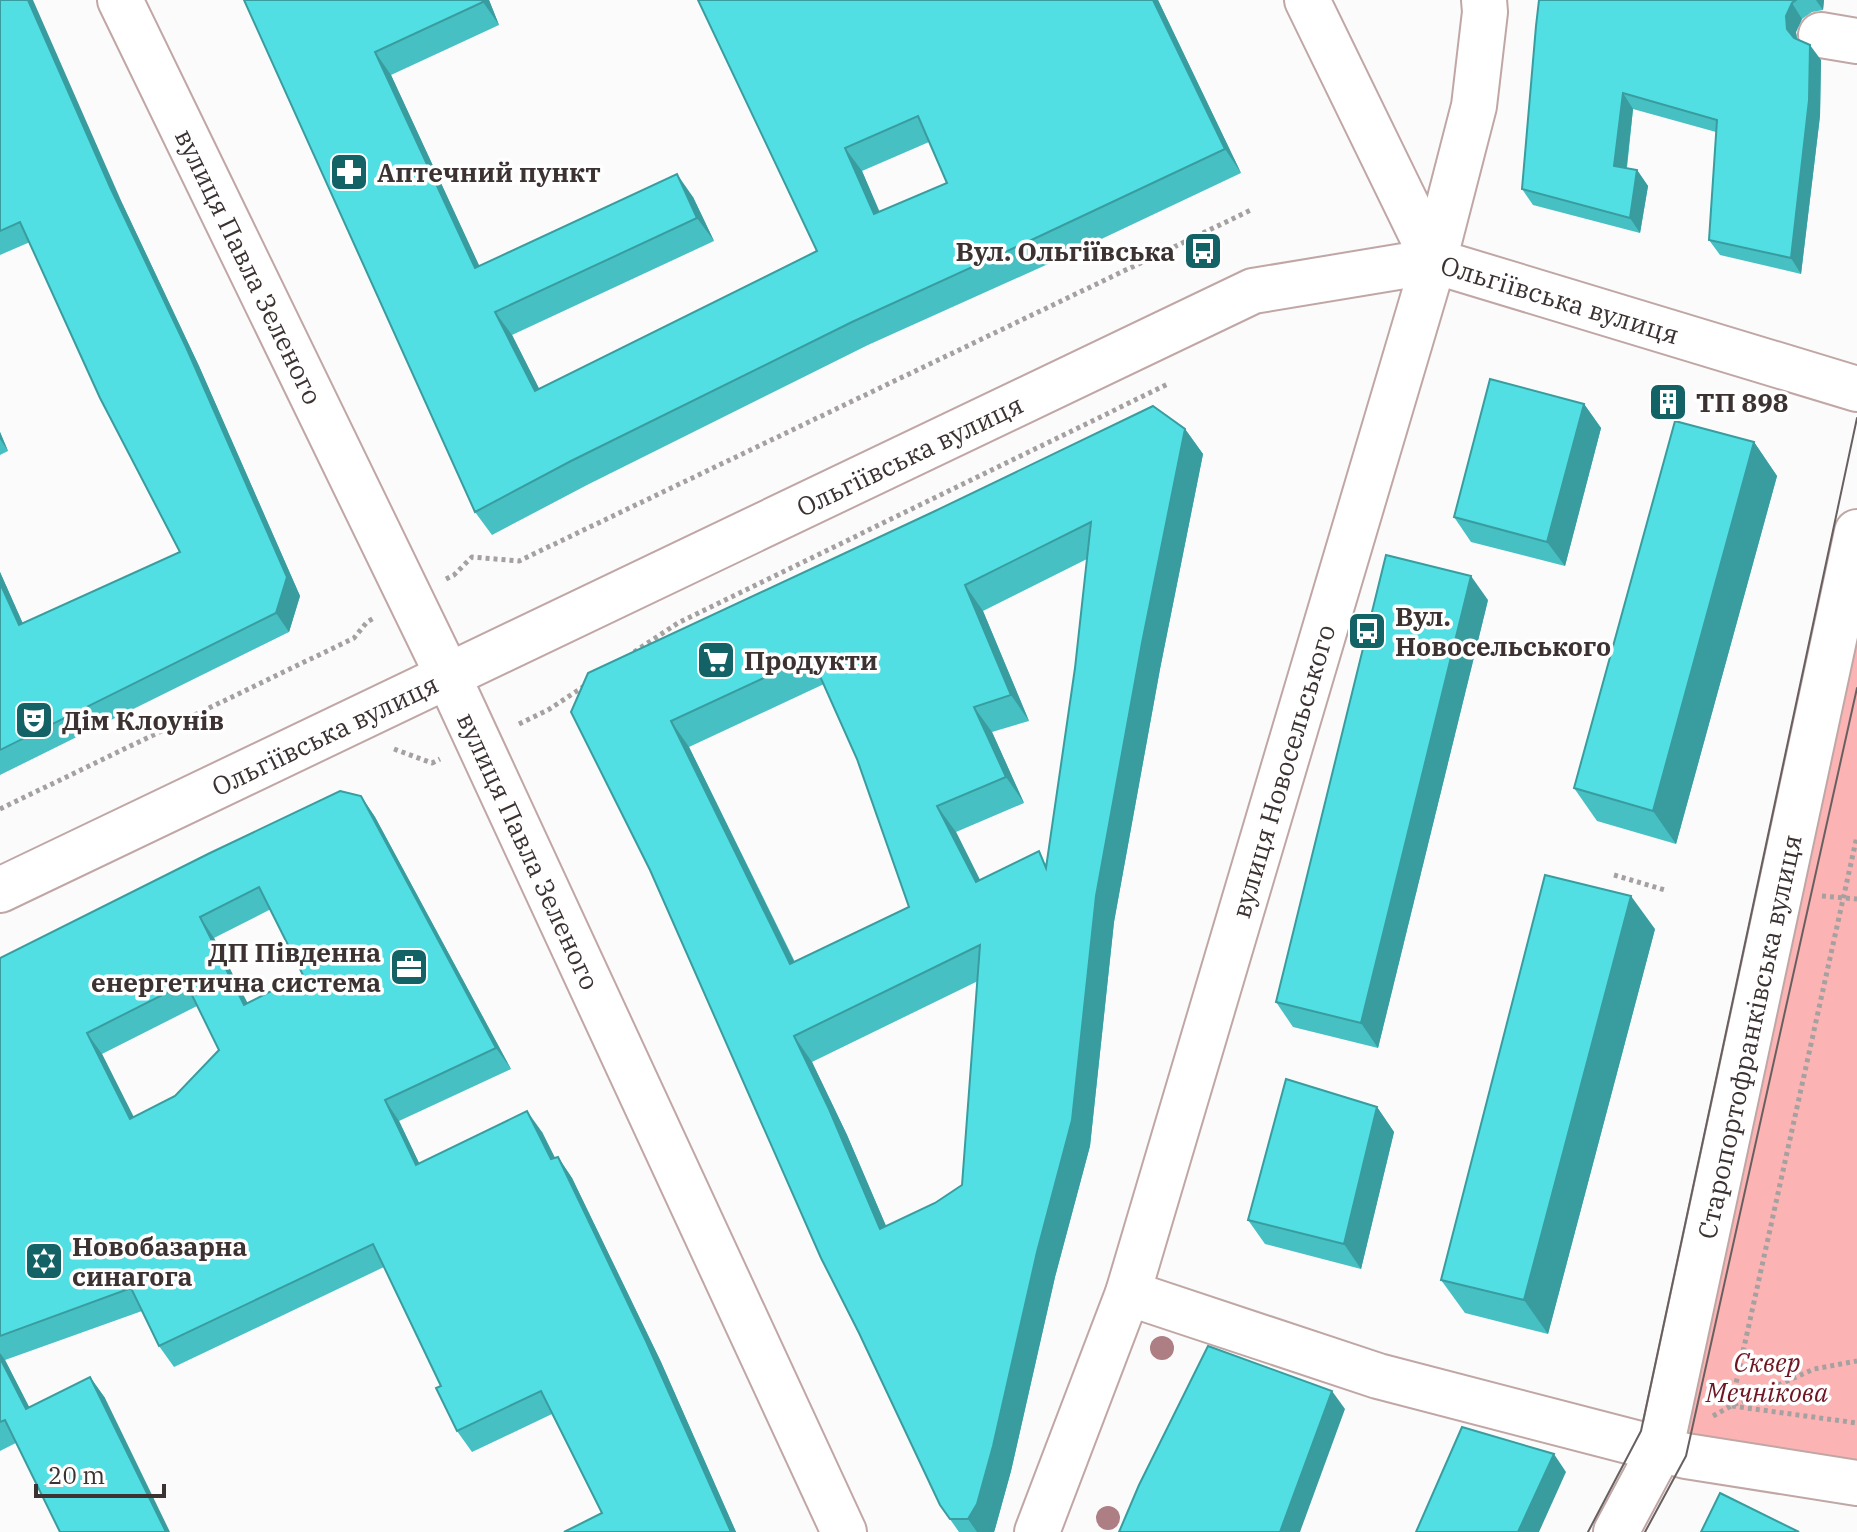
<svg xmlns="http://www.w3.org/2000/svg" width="1857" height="1532" font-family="'IBM Plex Serif',serif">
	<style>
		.green { fill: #fbb4b3 }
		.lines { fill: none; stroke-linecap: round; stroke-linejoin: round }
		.minor-casing { stroke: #c0a7a6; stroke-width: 48 }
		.major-casing { stroke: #c0a7a6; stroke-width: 48 }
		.path { stroke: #a6a1a1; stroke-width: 5; stroke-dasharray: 4 4; stroke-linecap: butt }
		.minor { stroke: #fff; stroke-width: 44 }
		.major { stroke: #fff; stroke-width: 44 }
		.tram { stroke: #686060; stroke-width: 2 }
		.tree { fill: #ad7e84 }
		.wall { fill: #46c0c3; fill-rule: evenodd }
		.shaded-wall { fill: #399c9f }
		.building { fill: #51dfe3; stroke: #399c9f; stroke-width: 2; fill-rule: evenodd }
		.labels { text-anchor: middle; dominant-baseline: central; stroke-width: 7; stroke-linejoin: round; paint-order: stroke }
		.poi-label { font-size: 26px; font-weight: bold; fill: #3c3232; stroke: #fff; text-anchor: start }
		.street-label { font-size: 26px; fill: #3c3232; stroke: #fff }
		.park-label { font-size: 26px; font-style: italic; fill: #6e1722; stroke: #fff }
	</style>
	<rect width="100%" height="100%" fill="#fbfbfb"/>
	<!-- green -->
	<path class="green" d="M1857,532V1484L1661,1448Z"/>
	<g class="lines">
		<!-- minor casing -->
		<g class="minor-casing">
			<g id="minor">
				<path id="s1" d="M120,0L448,676L844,1532"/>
				<path d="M1307,0L1434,261"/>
				<path d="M1821,35L1857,41"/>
				<path id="s2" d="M0,890L1253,291L1434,261L1857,389"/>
				<path d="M1128,1293L1378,1376L1686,1456L1857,1483"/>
				<path id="s3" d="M1037,1532L1128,1293L1434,261L1474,106L1485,12L1484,0"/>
			</g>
		</g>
		<!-- major casing -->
		<g class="major-casing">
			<g id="major">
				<path id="s4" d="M1616,1532L1661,1448L1857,532"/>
			</g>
		</g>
		<!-- path -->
		<g class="path">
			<path d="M446,579L454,575L472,557L519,561L1253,209"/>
			<path d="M634,652L678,623L1168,384"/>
			<path d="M519,724L548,710L586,685"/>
			<path d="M394,749L432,763L440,759"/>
			<path d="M0,809L354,638L367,622L374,618"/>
			<path d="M1614,875L1665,890"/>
			<path d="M1822,896L1857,899"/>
			<path d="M1731,1406L1857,836"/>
			<path d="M1732,1406L1857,1423"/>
			<path d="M1713,1416L1731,1406L1814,1369L1857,1361"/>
		</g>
		<!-- minor -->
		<use href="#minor" class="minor"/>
		<!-- major -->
		<use href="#major" class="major"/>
		<!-- tram -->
		<g class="tram">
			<path d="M1588,1532L1641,1431L1857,418"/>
			<path d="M1645,1532L1686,1456L1857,688"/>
		</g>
	</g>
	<!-- trees -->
	<g class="tree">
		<circle cx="1162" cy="1348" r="12"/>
		<circle cx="1108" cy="1518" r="12"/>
	</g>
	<!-- wall -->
	<g class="wall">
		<path d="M0,0L123,205L199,366L300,596L289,632L0,775V572L23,624L180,552L30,242L0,255Z"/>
		<path d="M244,0H489L499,25L391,75L479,266L693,197L714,241L512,335L539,389L817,251L698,0H1158L1241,173L1057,260L868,345L587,485L492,535L475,512ZM929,142L947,183L879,212L862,171Z"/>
		<path d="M1539,0H1824L1823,10L1812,12L1802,19L1796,32L1797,40L1821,60L1820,116L1801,274L1720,255L1709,240L1716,132L1633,109L1627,168L1637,170L1648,186L1640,233L1533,205L1522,189Z"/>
		<path d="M1584,404L1601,428L1565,566L1471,542L1454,517Z"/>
		<path d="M1185,429L1203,454L1160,669L1114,922L1090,1146L1055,1277L1011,1471L995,1529L994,1532H959L940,1505L650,870L571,712ZM1087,559L1075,668L1047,863L980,880L956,832L1024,803L992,732L1029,721L983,611ZM824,684L857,759L909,907L795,962L689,747ZM978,981L962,1185L935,1203L886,1226L847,1135L812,1062Z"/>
		<path d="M0,432L8,451L0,455Z"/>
		<path d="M1754,442L1777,476L1676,844L1597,821L1574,788Z"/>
		<path d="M1488,600L1378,1048L1293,1027L1276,1002Z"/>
		<path d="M361,796L375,817L511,1069L399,1121L419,1163L542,1132L555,1158L558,1157L572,1178L661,1362L736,1532H564L602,1513L552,1414L472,1452L457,1431L441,1386L384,1267L174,1367L159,1346L142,1311L5,1360L29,1407L90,1377L105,1398L0,1451V958ZM271,909L303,975L247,1003L214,938ZM197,1006L219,1050L175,1096L133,1117L102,1054Z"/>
		<path d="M1655,929L1548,1334L1465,1313L1441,1280Z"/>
		<path d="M1377,1107L1394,1132L1361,1269L1265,1244L1248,1220Z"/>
	</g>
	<!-- shaded-wall -->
	<g class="shaded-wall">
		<path d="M28,0H33L123,205L199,366L300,596L289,632L276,613L110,187Z"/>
		<path d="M482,0H489L499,25L483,2Z"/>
		<path d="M1153,0H1158L1241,173L1225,149Z"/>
		<path d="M1816,0H1824L1823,10Z"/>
		<path d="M1792,3L1802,19L1796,32L1798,44L1787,29L1786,16Z"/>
		<path d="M1810,45L1821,60L1820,116L1801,274L1791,258Z"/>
		<path d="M375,52L391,75L491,291L475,268Z"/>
		<path d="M1623,93L1633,109L1625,181L1614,166Z"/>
		<path d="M845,148L862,171L891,238L874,214Z"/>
		<path d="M1637,170L1648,186L1640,233L1630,218Z"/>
		<path d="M677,174L693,197L714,241L697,218Z"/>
		<path d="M495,312L512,335L552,414L535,391Z"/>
		<path d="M1584,404L1601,428L1565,566L1547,542Z"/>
		<path d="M1185,429L1203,454L1160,669L1114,922L1090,1146L1055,1277L1011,1471L995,1529L994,1532H977L968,1519L1096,896L1142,643Z"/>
		<path d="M0,432L8,451L0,439Z"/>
		<path d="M1754,442L1777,476L1676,844L1653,811Z"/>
		<path d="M0,572L32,644L19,625L0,583Z"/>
		<path d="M1471,576L1488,600L1378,1048L1361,1023Z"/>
		<path d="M965,585L983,611L1029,721L1011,695Z"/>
		<path d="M974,707L992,732L1024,803L1006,777Z"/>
		<path d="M671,721L689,747L808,990L790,964Z"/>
		<path d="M361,796L375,817L511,1069L496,1048Z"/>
		<path d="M937,806L956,832L994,908L976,882Z"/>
		<path d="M1631,896L1655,929L1548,1334L1524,1300Z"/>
		<path d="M200,917L214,938L259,1025L244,1005Z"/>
		<path d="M87,1033L102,1054L145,1139L130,1119Z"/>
		<path d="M794,1036L812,1062L847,1135L898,1254L880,1229Z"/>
		<path d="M385,1100L399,1121L430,1186L416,1165Z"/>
		<path d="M1377,1107L1394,1132L1361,1269L1344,1244Z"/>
		<path d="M527,1111L542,1132L566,1180L551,1159Z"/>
		<path d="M558,1157L572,1178L661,1362L736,1532H731Z"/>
		<path d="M0,1353L5,1360L41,1430L26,1409L0,1358Z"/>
		<path d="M90,1377L105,1398L170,1532H166Z"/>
		<path d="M1332,1391L1345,1409L1300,1532H1280Z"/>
		<path d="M1554,1454L1566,1472L1539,1532H1518Z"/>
	</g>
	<!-- building -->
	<g class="building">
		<path d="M0,0H28L110,187L186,347L287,577L276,613L0,750V583L19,625L180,552L100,398L20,222L0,231Z"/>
		<path d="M244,0H482L483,2L375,52L475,268L677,174L697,218L495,312L535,391L817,251L698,0H1153L1225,149L1040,236L852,322L571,461L475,512ZM918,116L947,183L874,214L845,148Z"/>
		<path d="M1539,0H1796L1792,3L1786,16L1787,29L1794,38L1810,45L1809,100L1791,258L1709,240L1717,120L1623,93L1614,166L1637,170L1630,218L1522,189L1536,26Z"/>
		<path d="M1490,379L1584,404L1547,542L1454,517Z"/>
		<path d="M1153,406L1185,429L1142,643L1096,896L1072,1120L1037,1252L993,1446L977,1504L968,1519H950L940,1505L859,1333L821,1258L650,870L571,712L588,673L933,512ZM1091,522L1075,668L1046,868L1039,851L976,882L937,806L1006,777L974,707L1011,695L965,585ZM811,656L857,759L909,907L790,964L671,721ZM980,945L962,1185L935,1203L880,1229L829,1109L794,1036Z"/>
		<path d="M1675,421L1754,442L1653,811L1574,788Z"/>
		<path d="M1386,555L1471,576L1361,1023L1276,1002Z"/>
		<path d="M340,791L361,796L496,1048L385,1100L416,1165L527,1111L551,1159L558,1157L646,1341L731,1532H564L602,1513L541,1391L457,1431L436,1388L441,1386L373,1244L159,1346L131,1288L0,1336V958L210,853ZM259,887L303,975L244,1005L200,917ZM186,983L219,1050L175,1096L130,1119L87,1033Z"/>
		<path d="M1545,875L1631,896L1524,1300L1441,1280Z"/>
		<path d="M1286,1079L1377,1107L1344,1244L1248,1220Z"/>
		<path d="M1208,1346L1332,1391L1280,1532H1119L1139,1485Z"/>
		<path d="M0,1358L26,1409L90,1377L166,1532H60L5,1420L0,1422Z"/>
		<path d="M1462,1427L1554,1454L1518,1532H1416Z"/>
		<path d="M1720,1493L1799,1532H1701Z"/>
	</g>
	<!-- icons -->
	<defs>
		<g id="pharmacy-square" transform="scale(2)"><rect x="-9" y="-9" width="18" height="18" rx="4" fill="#136366" stroke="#fff"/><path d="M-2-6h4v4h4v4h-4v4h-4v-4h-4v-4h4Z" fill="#fff"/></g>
		<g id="bus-square" transform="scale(2)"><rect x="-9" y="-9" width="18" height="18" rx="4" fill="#136366" stroke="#fff"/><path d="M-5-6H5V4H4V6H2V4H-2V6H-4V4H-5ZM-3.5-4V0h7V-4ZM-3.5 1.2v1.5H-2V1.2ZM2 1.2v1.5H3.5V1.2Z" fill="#fff"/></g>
		<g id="building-square" transform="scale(2)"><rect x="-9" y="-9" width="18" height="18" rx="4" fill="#136366" stroke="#fff"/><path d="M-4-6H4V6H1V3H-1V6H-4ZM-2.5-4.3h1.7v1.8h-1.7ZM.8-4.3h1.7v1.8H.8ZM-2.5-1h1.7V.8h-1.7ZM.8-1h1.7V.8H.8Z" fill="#fff"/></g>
		<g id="supermarket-square" transform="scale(2)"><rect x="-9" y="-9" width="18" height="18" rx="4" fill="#136366" stroke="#fff"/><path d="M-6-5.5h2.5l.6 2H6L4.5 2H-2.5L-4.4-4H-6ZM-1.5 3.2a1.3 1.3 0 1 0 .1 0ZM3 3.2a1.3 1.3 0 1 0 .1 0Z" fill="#fff"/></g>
		<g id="theatre-square" transform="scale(2)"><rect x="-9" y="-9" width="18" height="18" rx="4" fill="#136366" stroke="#fff"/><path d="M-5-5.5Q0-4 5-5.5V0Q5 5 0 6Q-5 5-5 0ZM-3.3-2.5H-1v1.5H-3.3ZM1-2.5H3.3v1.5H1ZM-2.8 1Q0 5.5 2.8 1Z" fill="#fff"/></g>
		<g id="office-square" transform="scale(2)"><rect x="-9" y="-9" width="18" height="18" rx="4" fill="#136366" stroke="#fff"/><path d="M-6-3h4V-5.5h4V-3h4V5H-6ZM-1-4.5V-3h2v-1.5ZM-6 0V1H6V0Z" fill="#fff"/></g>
		<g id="synagogue-square" transform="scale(2)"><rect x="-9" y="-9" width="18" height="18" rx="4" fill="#136366" stroke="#fff"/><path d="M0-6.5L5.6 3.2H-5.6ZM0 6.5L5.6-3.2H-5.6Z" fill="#fff"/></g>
	</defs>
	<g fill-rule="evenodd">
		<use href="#pharmacy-square" x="349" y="172"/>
		<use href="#bus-square" x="1203" y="251"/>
		<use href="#building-square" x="1668" y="402"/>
		<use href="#bus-square" x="1367" y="631"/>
		<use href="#supermarket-square" x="716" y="660"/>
		<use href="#theatre-square" x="34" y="720"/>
		<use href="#office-square" x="409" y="967"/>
		<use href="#synagogue-square" x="44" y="1261"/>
	</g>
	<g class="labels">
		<!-- poi labels -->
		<g class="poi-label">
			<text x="377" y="172">Аптечний пункт</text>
			<text x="1175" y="251" text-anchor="end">Вул. Ольгіївська</text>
			<text x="1696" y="402">ТП 898</text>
			<text x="1395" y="616">Вул.<tspan x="1395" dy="30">Новосельського</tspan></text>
			<text x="744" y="660">Продукти</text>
			<text x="62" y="720">Дім Клоунів</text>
			<text x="381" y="952" text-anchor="end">ДП Південна<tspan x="381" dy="30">енергетична система</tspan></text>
			<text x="72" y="1246">Новобазарна<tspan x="72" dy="30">синагога</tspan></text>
		</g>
		<!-- street labels -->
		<g class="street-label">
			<text stroke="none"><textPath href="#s1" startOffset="296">вулиця Павла Зеленого</textPath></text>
			<text stroke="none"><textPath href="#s2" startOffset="1704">Ольгіївська вулиця</textPath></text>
			<text stroke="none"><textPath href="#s2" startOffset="1008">Ольгіївська вулиця</textPath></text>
			<text stroke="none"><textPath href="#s2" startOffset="360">Ольгіївська вулиця</textPath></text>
			<text stroke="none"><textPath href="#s3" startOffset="800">вулиця Новосельського</textPath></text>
			<text stroke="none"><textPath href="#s1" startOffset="944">вулиця Павла Зеленого</textPath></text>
			<text stroke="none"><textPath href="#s4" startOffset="516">Старопортофранківська вулиця</textPath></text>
		</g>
		<!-- park labels -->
		<g class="park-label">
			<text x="1767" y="1362">Сквер<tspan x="1767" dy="30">Мечнікова</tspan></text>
		</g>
	</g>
	<!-- scale -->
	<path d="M36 1484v12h128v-12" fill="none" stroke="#3c3232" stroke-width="4"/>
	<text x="48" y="1484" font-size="24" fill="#3c3232" stroke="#ffffff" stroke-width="6" paint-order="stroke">20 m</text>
</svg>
